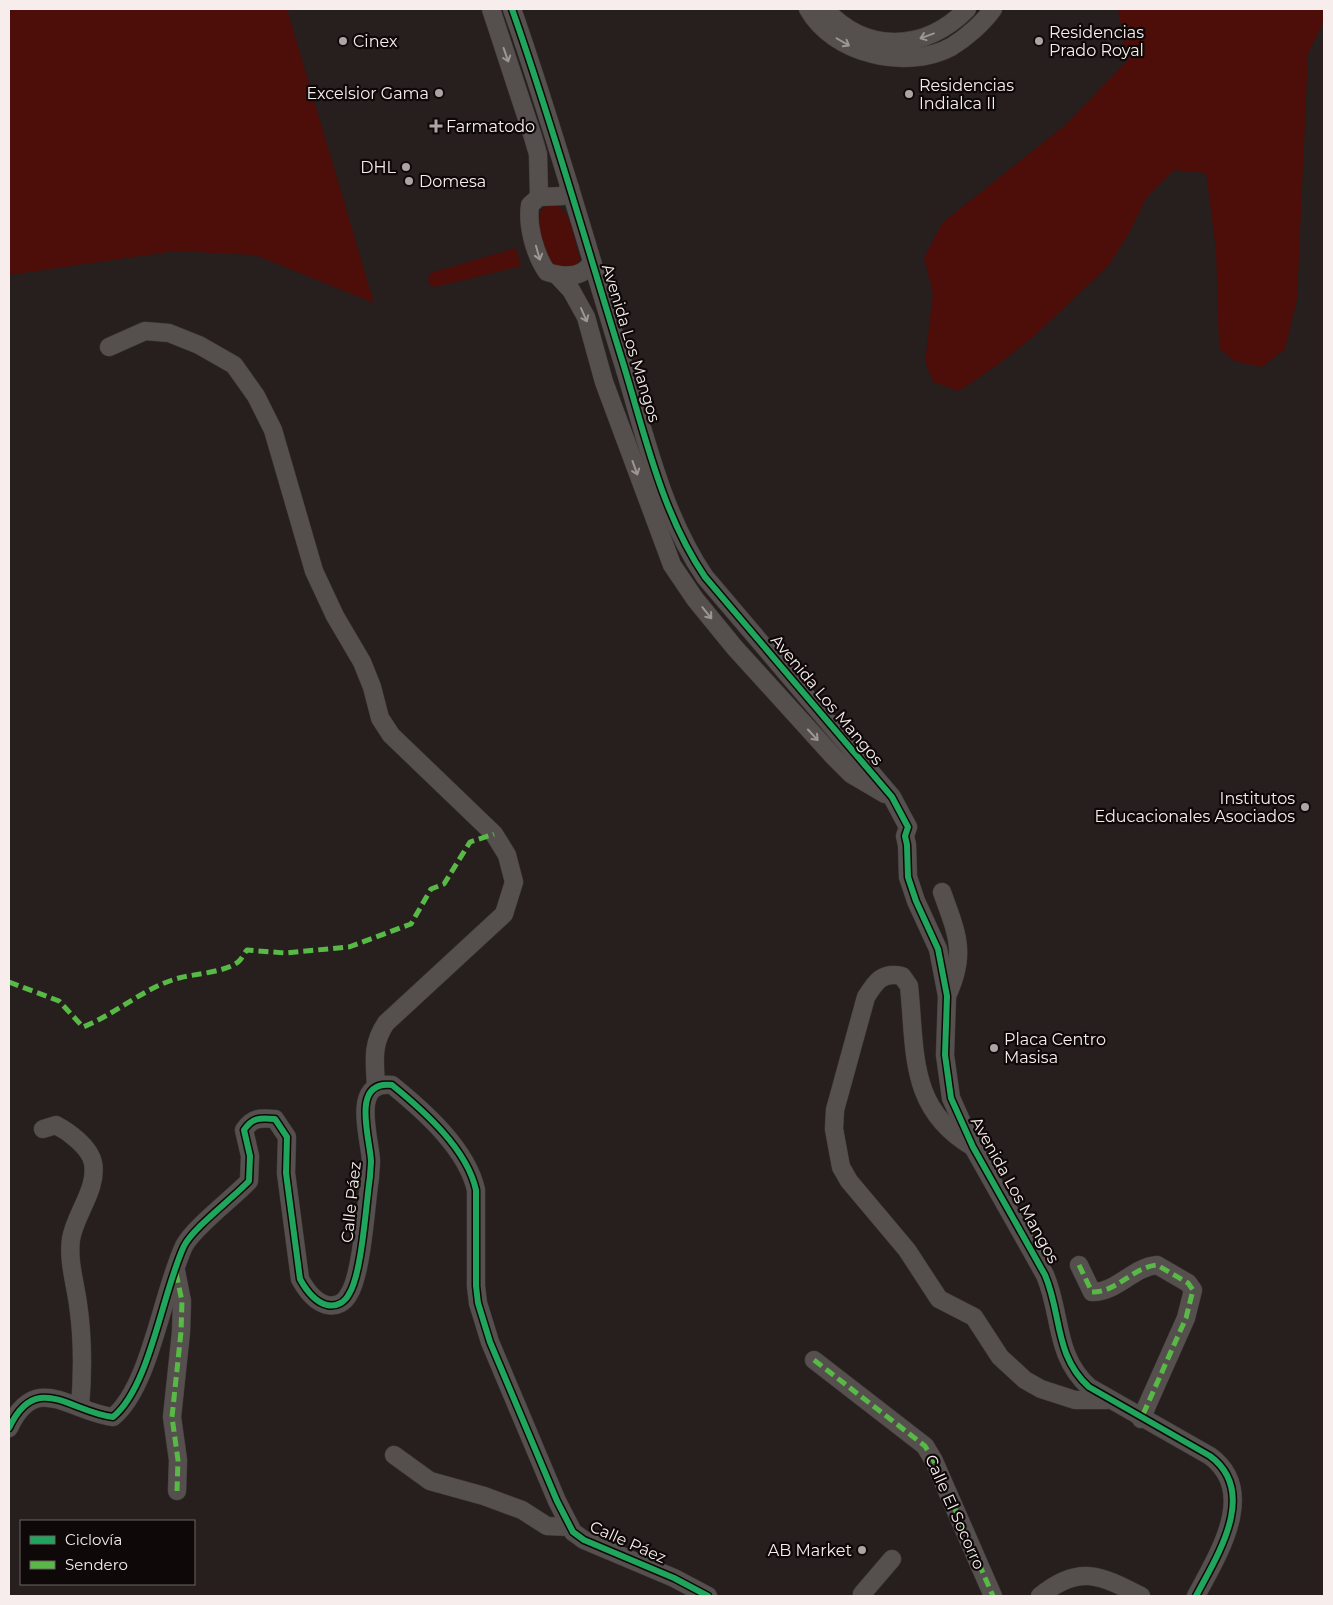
<svg xmlns="http://www.w3.org/2000/svg" width="1333" height="1605" font-family="Montserrat,sans-serif">
	<style>
		.green { fill: #4d0d08 }
		.lines { fill: none; stroke-linecap: round; stroke-linejoin: round }
		.minor-casing { stroke: #403a3a; stroke-width: 19 }
		.minor { stroke: #554f4e; stroke-width: 18 }
		.quiet { stroke: #58b947; stroke-width: 5; stroke-dasharray: 10 5; stroke-linecap: butt }
		.cycleway-casing { stroke: #0e0908; stroke-width: 9 }
		.cycleway { stroke: #20a55d; stroke-width: 6 }
		.oneway { stroke: #9d9695 }
		.poi-dot { fill: #ada5a4; stroke: #0e0908; stroke-width: 2 }
		.labels { text-anchor: middle; dominant-baseline: central; stroke-width: 4.5; stroke-linejoin: round; paint-order: stroke }
		.poi-label { font-size: 16px; fill: #f6edec; stroke: #0e0908; text-anchor: start }
		.street-label { font-size: 16px; fill: #f6edec; stroke: #0e0908 }
	</style>
	<rect width="100%" height="100%" fill="#261f1e"/>
	<!-- green -->
	<g class="green">
		<path d="M9,9H287L374,303L255,255L175,251L9,275Z"/>
		<path d="M1118,9H1324V21L1308,54L1297,299L1285,349L1262,367L1234,361L1219,348L1216,249L1206,173L1174,170L1147,197L1129,233L1108,266L1034,336L1000,363L959,391L933,382L925,361L933,293L924,258L942,223L1064,126L1127,61Z"/>
		<path d="M552,203C572,208 574,242 580,259C573,272 563,269 550,268L536,219L543,208Z"/>
		<path d="M516,248L521,266L434,287L428,283L430,273Z"/>
	</g>
	<g class="lines">
		<!-- minor casing -->
		<g class="minor-casing">
			<g id="minor">
				<path d="M491,9L533,137L538,154L539,197"/>
				<path d="M512,9C553,125 586,244 623,363C645,435 662,514 705,577L892,797L908,827L905,836L907,845L908,877L916,901L938,949L947,996L945,1055L951,1098L973,1147L1045,1275C1062,1315 1054,1355 1089,1387L1210,1456C1259,1492 1217,1556 1196,1596"/>
				<path d="M808,9C833,54 906,71 951,47C966,38 983,23 993,9"/>
				<path d="M825,9C866,54 925,52 967,9"/>
				<path d="M570,188L563,196L539,197L530,205C527,226 535,255 547,272C563,277 583,279 592,262"/>
				<path d="M557,275L571,290L586,317L604,382L672,565L695,599L735,648L834,757L851,774L885,794"/>
				<path d="M109,347L145,331L169,333L199,345L234,365L256,396L273,430L314,571L335,616L362,662L372,687L380,718L391,735L494,834L507,855L514,882L504,914L386,1023C371,1045 375,1062 376,1087"/>
				<path d="M942,892C957,934 967,953 947,996"/>
				<path d="M43,1129L56,1125C69,1132 90,1147 93,1163C98,1189 75,1214 71,1239C68,1261 75,1282 78,1304C83,1338 83,1372 80,1407"/>
				<path d="M973,1147C908,1109 916,1052 909,986L902,976C882,972 876,981 866,997L835,1110L834,1129L841,1167L849,1181L907,1250L939,1299L974,1317L1000,1357L1025,1380L1041,1389L1075,1400H1107"/>
				<path d="M1079,1265L1092,1292C1116,1293 1133,1267 1157,1265L1188,1283L1193,1290L1186,1318L1141,1419"/>
				<path d="M176,1271L182,1301L181,1332L172,1417L178,1460L177,1491"/>
				<path d="M814,1360L925,1446L934,1461L993,1596"/>
				<path d="M9,1428C36,1370 70,1412 113,1417C150,1387 162,1293 184,1246C193,1228 233,1198 249,1181L250,1156L244,1130C253,1117 260,1118 275,1119L287,1137L286,1173L300,1279C306,1290 315,1302 327,1305C337,1307 345,1302 349,1294C362,1274 366,1203 370,1177C370,1172 371,1166 371,1161C370,1138 350,1080 392,1085C424,1111 467,1149 476,1190V1286L478,1303L490,1342L557,1501L573,1532L584,1540L674,1578L708,1596"/>
				<path d="M394,1455L430,1481L484,1496L522,1510L547,1526L570,1527"/>
				<path d="M863,1596L862,1594L892,1559"/>
				<path d="M1040,1596C1079,1564 1100,1575 1141,1596"/>
			</g>
		</g>
		<!-- minor -->
		<use href="#minor" class="minor"/>
		<!-- quiet -->
		<g class="quiet">
			<path d="M9,982L59,1001L83,1027C116,1014 145,987 179,978C194,974 226,972 238,962C242,959 244,953 247,950L285,953L349,947L411,924L431,889L444,884L470,842L494,834"/>
			<path d="M1079,1265L1092,1292C1116,1293 1133,1267 1157,1265L1188,1283L1193,1290L1186,1318L1141,1419"/>
			<path d="M176,1273L182,1301L181,1332L172,1417L178,1460L177,1491"/>
			<path d="M814,1360L925,1446L934,1461L993,1596"/>
		</g>
		<!-- cycleway casing -->
		<g class="cycleway-casing">
			<g id="cycleway">
				<path d="M512,9C553,125 586,244 623,363C645,435 662,514 705,577L892,797L908,827L905,836L907,845L908,877L916,901L938,949L947,996L945,1055L951,1098L973,1147L1045,1275C1062,1315 1054,1355 1089,1387L1210,1456C1259,1492 1217,1556 1196,1596"/>
				<path d="M9,1428C36,1370 70,1412 113,1417C150,1387 162,1293 184,1246C193,1228 233,1198 249,1181L250,1156L244,1130C253,1117 260,1118 275,1119L287,1137L286,1173L300,1279C306,1290 315,1302 327,1305C337,1307 345,1302 349,1294C362,1274 366,1203 370,1177C370,1172 371,1166 371,1161C370,1138 350,1080 392,1085C424,1111 467,1149 476,1190V1286L478,1303L490,1342L557,1501L573,1532L584,1540L674,1578L708,1596"/>
			</g>
		</g>
		<!-- cycleway -->
		<use href="#cycleway" class="cycleway"/>
	</g>
	<!-- one-way arrows -->
	<defs><path id="oneway-shaft" d="M-6 0H5M1.5-3L5.5 0L1.5 3" fill="none" stroke-width="1.6" stroke-linecap="round" stroke-linejoin="round" transform="scale(1.25)"/></defs>
	<g class="oneway">
		<use href="#oneway-shaft" transform="translate(927 36) rotate(160)"/>
		<use href="#oneway-shaft" transform="translate(843 42) rotate(30)"/>
		<use href="#oneway-shaft" transform="translate(506 55) rotate(71)"/>
		<use href="#oneway-shaft" transform="translate(538 253) rotate(74)"/>
		<use href="#oneway-shaft" transform="translate(584 315) rotate(66)"/>
		<use href="#oneway-shaft" transform="translate(635 468) rotate(70)"/>
		<use href="#oneway-shaft" transform="translate(707 613) rotate(51)"/>
		<use href="#oneway-shaft" transform="translate(813 735) rotate(47)"/>
	</g>
	<!-- markers -->
	<g class="poi-dot">
		<circle cx="343" cy="41" r="5"/>
		<circle cx="1039" cy="41" r="5"/>
		<circle cx="439" cy="93" r="5"/>
		<circle cx="909" cy="94" r="5"/>
		<path d="M433.5 118.5h5v5h5v5h-5v5h-5v-5h-5v-5h5z"/>
		<circle cx="406" cy="167" r="5"/>
		<circle cx="409" cy="181" r="5"/>
		<circle cx="1305" cy="807" r="5"/>
		<circle cx="994" cy="1048" r="5"/>
		<circle cx="862" cy="1550" r="5"/>
	</g>
	<g class="labels">
		<!-- poi labels -->
		<g class="poi-label">
			<text x="1049" y="32">Residencias<tspan x="1049" dy="18">Prado Royal</tspan></text>
			<text x="353" y="41">Cinex</text>
			<text x="919" y="85">Residencias<tspan x="919" dy="18">Indialca II</tspan></text>
			<text x="429" y="93" text-anchor="end">Excelsior Gama</text>
			<text x="446" y="126">Farmatodo</text>
			<text x="396" y="167" text-anchor="end">DHL</text>
			<text x="419" y="181">Domesa</text>
			<text x="1295" y="798" text-anchor="end">Institutos<tspan x="1295" dy="18">Educacionales Asociados</tspan></text>
			<text x="1004" y="1039">Placa Centro<tspan x="1004" dy="18">Masisa</tspan></text>
			<text x="852" y="1550" text-anchor="end">AB Market</text>
		</g>
		<!-- street labels -->
		<g class="street-label">
			<text transform="translate(631 343) rotate(73)">Avenida Los Mangos</text>
			<text transform="translate(827 700) rotate(50)">Avenida Los Mangos</text>
			<text transform="translate(1015 1190) rotate(61)">Avenida Los Mangos</text>
			<text transform="translate(351 1202) rotate(-84)">Calle Páez</text>
			<text transform="translate(955 1512) rotate(66)">Calle El Socorro</text>
			<text transform="translate(628 1542) rotate(24)">Calle Páez</text>
		</g>
	</g>
	<!-- border -->
	<rect width="1333" height="1605" fill="none" stroke="#f6edec" stroke-width="20"/>
	<!-- legend -->
	<rect x="20" y="1520" width="175" height="65" fill="#0e0908" stroke="#6b6463"/>
	<rect x="30" y="1536" width="25" height="8" fill="#20a55d" stroke="#6b6463"/>
	<text x="65" y="1545" font-size="15" fill="#f6edec">Ciclovía</text>
	<rect x="30" y="1561" width="25" height="8" fill="#58b947" stroke="#6b6463"/>
	<text x="65" y="1570" font-size="15" fill="#f6edec">Sendero</text>
</svg>
